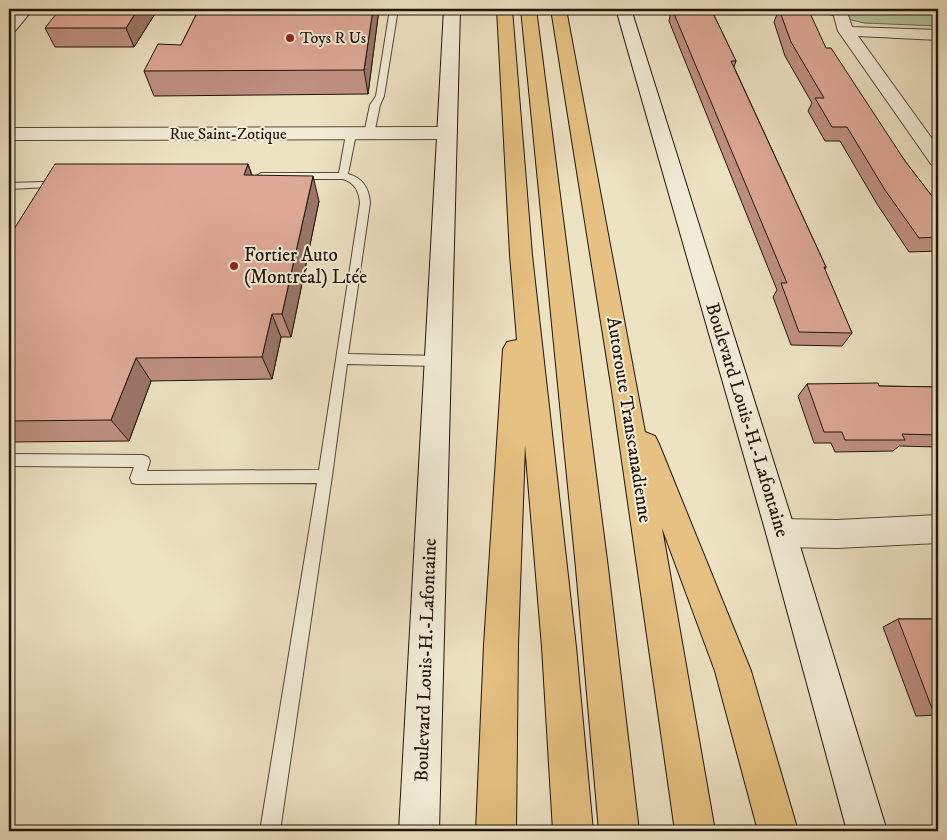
<svg xmlns="http://www.w3.org/2000/svg" width="947" height="840" font-family="'IM FELL DW Pica',serif">
	<style>
		.green { fill: #b1c499; stroke: #686c51 }
		.lines { fill: none; stroke-linecap: round; stroke-linejoin: round }
		.service-casing { stroke: #524837; stroke-width: 2 }
		.minor-casing { stroke: #524837; stroke-width: 2 }
		.secondary-casing { stroke: #1e1409; stroke-width: 2 }
		.motorway-casing { stroke: #1e1409; stroke-width: 2 }
		.service { fill: #f3ecd7; fill-rule: evenodd }
		.minor { fill: #f3ecd7; fill-rule: evenodd }
		.secondary { fill: #f3ecd7; fill-rule: evenodd }
		.motorway { fill: #e6c181; fill-rule: evenodd }
		.wall { fill: #bf9081; stroke: #1e1409 }
		.shaded-wall { fill: #9b7669; stroke: #1e1409 }
		.building { fill: #dea896; stroke: #1e1409 }
		.poi-dot { fill: #8f2418; stroke: #f3ecd7; stroke-width: 2 }
		.labels { text-anchor: middle; dominant-baseline: central; stroke-width: 4; stroke-linejoin: round; paint-order: stroke }
		.far-poi-label { font-size: 16px; fill: #1e1409; stroke: #f3ecd7; text-anchor: start }
		.far-street-label { font-size: 16px; fill: #1e1409; stroke: #f3ecd7 }
		.poi-label { font-size: 19px; fill: #1e1409; stroke: #f3ecd7; text-anchor: start }
		.street-label { font-size: 19px; fill: #1e1409; stroke: #f3ecd7 }
	</style>
	<rect width="100%" height="100%" fill="#ede2c2"/>
	<filter id="stains"><feTurbulence type="fractalNoise" baseFrequency=".004" numOctaves="4"/><feColorMatrix values="0 0 0 0 .2 0 0 0 0 .09 0 0 0 0 .02 0 0 0 .5 -.17"/></filter>
	<radialGradient id="worn" r=".72"><stop offset=".6" stop-color="#630" stop-opacity="0"/><stop offset="1" stop-color="#630" stop-opacity=".3"/></radialGradient>
	<!-- green -->
	<path class="green" d="M738,9H938V26L864,23L822,13Z"/>
	<g class="lines">
		<!-- service casing -->
		<g class="service-casing">
			<g id="service">
				<path d="M390,9H398L384,96L380,105L374,134L369,137L364,134L370,105L376,96Z"/>
				<path d="M351,131L356,134L348,174C363,178 369,188 370,203L348,354L438,356L443,357L444,361L443,365L438,366L347,364L332,476L280,831H260L317,483L137,484L132,483L130,478L134,467L9,466V454L143,455L148,457L150,461L147,471L319,470L360,203C359,191 355,183 343,179H261L256,176L261,173H339L346,134Z"/>
				<path d="M45,182L49,183V187L9,189V183Z"/>
			</g>
		</g>
		<!-- minor casing -->
		<g class="minor-casing">
			<g id="minor">
				<path d="M17,9H33L15,31L9,33V18Z"/>
				<path d="M832,9H846L852,27L938,30V40L858,36L938,147V166L931,164L838,31Z"/>
				<path d="M448,127L455,129L457,133L455,137L448,139L9,140V128Z"/>
				<path d="M938,515V543L837,548L781,547L770,543L766,533L770,523L781,519L837,520Z"/>
			</g>
		</g>
		<!-- secondary casing -->
		<g class="secondary-casing">
			<g id="secondary">
				<path d="M444,9H460L439,831H399Z"/>
				<path d="M616,9H631L796,533L887,831H847L766,533Z"/>
			</g>
		</g>
		<!-- motorway casing -->
		<g class="motorway-casing">
			<g id="motorway">
				<path d="M497,9H512L532,255L576,647L593,831H553L542,647L525,445L518,645L516,831H476L484,645L503,349L507,342L517,340L510,255Z"/>
				<path d="M521,9H536L608,568L639,831H599L576,568Z"/>
				<path d="M551,9H566L645,432L655,436L659,444L751,671L798,831H758L715,671L662,528L715,831H675L612,391Z"/>
			</g>
		</g>
		<!-- service -->
		<use href="#service" class="service"/>
		<!-- minor -->
		<use href="#minor" class="minor"/>
		<!-- secondary -->
		<use href="#secondary" class="secondary"/>
		<!-- motorway -->
		<use href="#motorway" class="motorway"/>
	</g>
	<!-- wall -->
	<g class="wall">
		<path d="M158,9L134,47H55L45,28Z"/>
		<path d="M199,9H379L368,94L154,96L144,71L181,45Z"/>
		<path d="M669,9H711L736,61L734,67L826,267L825,270L852,333L842,346L791,345L773,297L777,290L669,21L670,16L668,12Z"/>
		<path d="M779,9L826,48L905,161L938,204V251L909,252L877,204L840,141H825L808,111L812,103L785,56L774,22Z"/>
		<path d="M938,64V80L933,73Z"/>
		<path d="M248,164L252,175L319,201L291,337H281L272,379L151,381L129,441L9,442V237Z"/>
		<path d="M807,384L879,386L938,387V447L899,446L893,451L835,452L831,443H814L798,396Z"/>
		<path d="M898,619H938V715L916,716L883,627Z"/>
	</g>
	<!-- shaded-wall -->
	<g class="shaded-wall">
		<path d="M138,9H158L134,47L126,28Z"/>
		<path d="M373,9H379L368,94L364,70Z"/>
		<path d="M248,164L256,189L244,175Z"/>
		<path d="M313,176L319,201L291,337L282,314Z"/>
		<path d="M272,314L281,337L272,379L262,357Z"/>
		<path d="M136,358L151,381L129,441L111,420Z"/>
	</g>
	<!-- building -->
	<g class="building">
		<path d="M60,9H138L126,28H45Z"/>
		<path d="M199,9H373L364,70L144,71L158,44L181,45Z"/>
		<path d="M672,9H711L736,61H731L826,267H824L852,333L799,332L781,283H787Z"/>
		<path d="M779,9L809,11L826,48H831L905,161L938,204V237L919,238L885,190L847,127H832L815,98H824L791,42Z"/>
		<path d="M55,164H248L244,175L313,176L282,314H272L262,357L136,358L111,420L9,421V237Z"/>
		<path d="M878,383L879,386L938,387V435L902,434L905,440H845L842,432H824L807,384Z"/>
		<path d="M898,619H938V711H933Z"/>
	</g>
	<!-- markers -->
	<g class="poi-dot">
		<circle cx="290" cy="38" r="5"/>
		<circle cx="234" cy="266" r="5"/>
	</g>
	<g class="labels">
		<!-- far-poi labels -->
		<g class="far-poi-label">
			<text x="300" y="38">Toys R Us</text>
		</g>
		<!-- far-street labels -->
		<g class="far-street-label">
			<text x="228" y="134">Rue Saint-Zotique</text>
		</g>
		<!-- poi labels -->
		<g class="poi-label">
			<text x="244" y="255">Fortier Auto<tspan x="244" dy="22">(Montréal) Ltée</tspan></text>
		</g>
		<!-- street labels -->
		<g class="street-label">
			<text transform="translate(629 420) rotate(81)">Autoroute Transcanadienne</text>
			<text transform="translate(747 420) rotate(73)">Boulevard Louis-H.-Lafontaine</text>
			<text transform="translate(426 660) rotate(-88)">Boulevard Louis-H.-Lafontaine</text>
		</g>
	</g>
	<!-- margin -->
	<rect width="947" height="840" fill="none" stroke="#ede2c2" stroke-width="30"/>
	<rect x="10" y="10" width="927" height="820" fill="none" stroke="#1e1409" stroke-width="2.5"/>
	<rect x="15" y="15" width="917" height="810" fill="none" stroke="#1e1409"/>
	<rect width="100%" height="100%" filter="url(#stains)"/>
	<rect width="100%" height="100%" fill="url(#worn)"/>
</svg>
